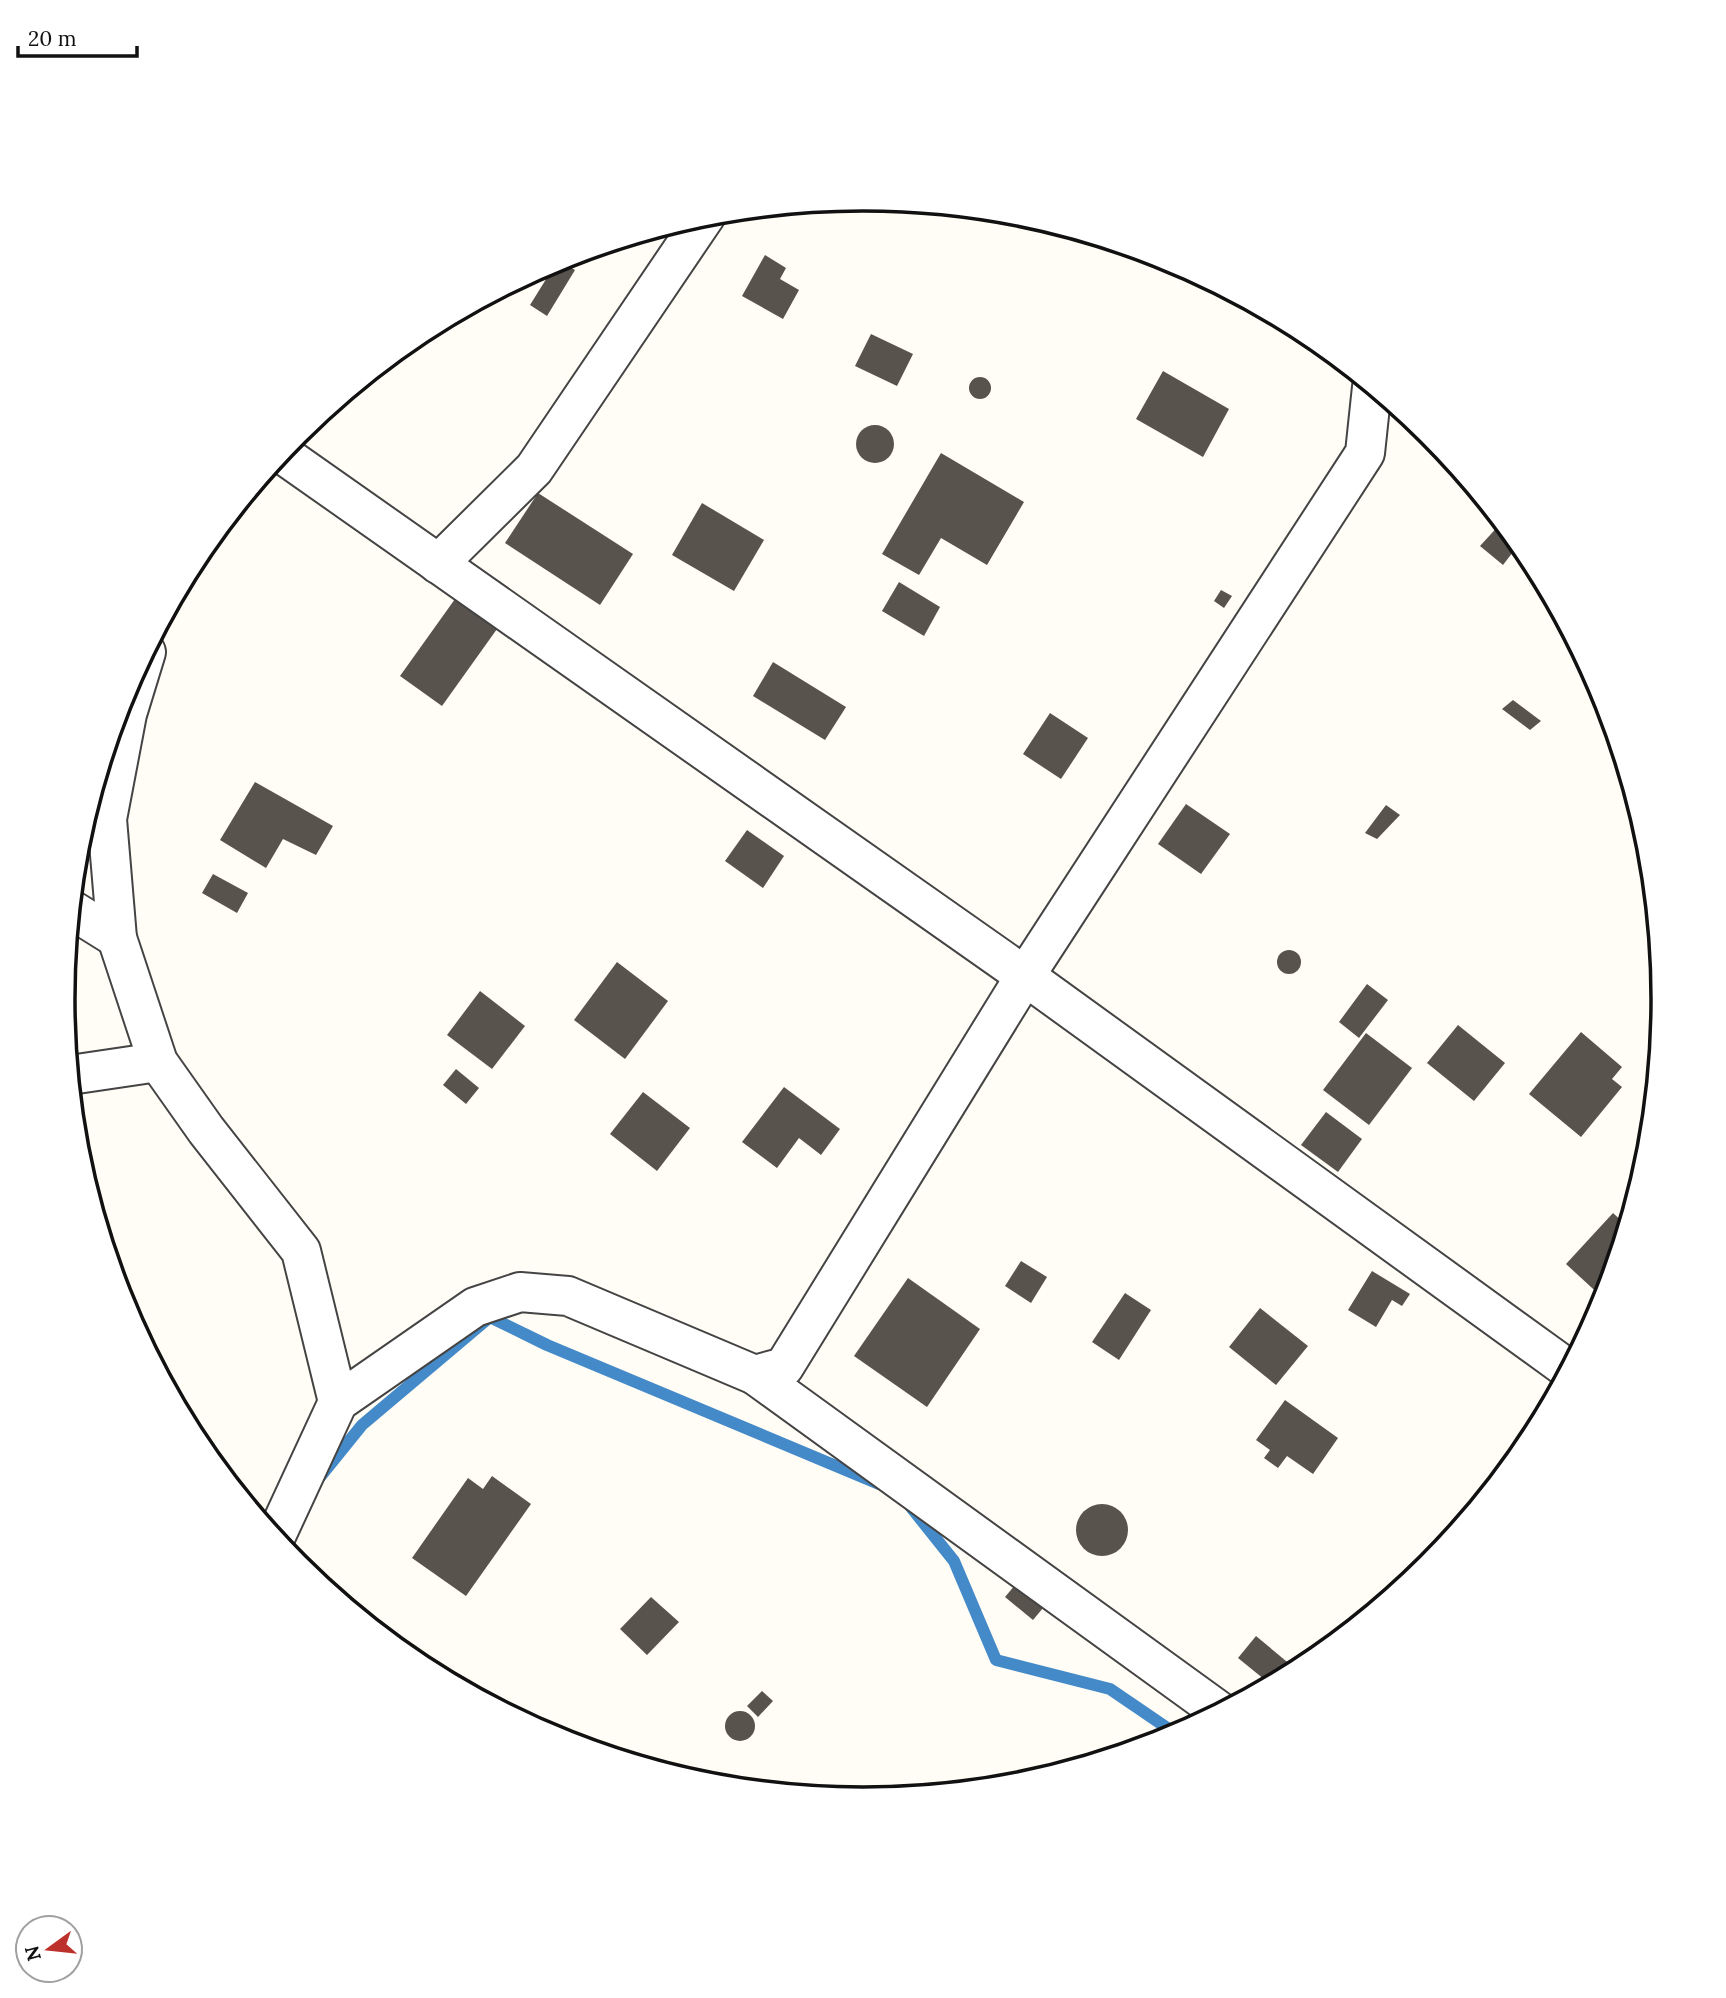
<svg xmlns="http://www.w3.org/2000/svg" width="1726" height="1998" font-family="Lora,serif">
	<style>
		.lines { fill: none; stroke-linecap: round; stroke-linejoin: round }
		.stream { stroke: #448ac9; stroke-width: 12 }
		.building { fill: #59534d }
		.minor-casing { stroke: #444; stroke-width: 42 }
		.minor { stroke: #fff; stroke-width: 38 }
		.rim { fill: none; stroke: #111; stroke-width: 3.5 }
	</style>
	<rect width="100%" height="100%" fill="#fffdf5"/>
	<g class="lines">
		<!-- stream -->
		<g class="stream">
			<path d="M320,1477L362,1425L490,1317L547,1345L879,1484"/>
			<path d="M910,1506L954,1561L996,1660L1110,1689L1176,1734"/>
		</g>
	</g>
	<!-- building -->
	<g class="building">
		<path d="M765,255L786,268L780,279L799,290L783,319L742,296Z"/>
		<path d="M558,260L575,270L547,316L530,305Z"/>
		<path d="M871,334L913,354L897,386L855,366Z"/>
		<path d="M1163,371L1229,409L1203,457L1136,419Z"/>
		<circle cx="980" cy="388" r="11"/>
		<circle cx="875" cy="444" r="19"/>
		<path d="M941,453L1024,502L987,565L941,538L919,575L882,554Z"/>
		<path d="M538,493L633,554L600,605L505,543Z"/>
		<path d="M702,503L764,540L734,591L672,555Z"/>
		<path d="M1502,522L1519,544L1503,565L1480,546Z"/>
		<path d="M899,582L940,607L924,636L882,611Z"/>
		<path d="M1221,590L1232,596L1224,608L1214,601Z"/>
		<path d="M460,592L502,622L442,706L400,676Z"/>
		<path d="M773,662L846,707L825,740L753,696Z"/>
		<path d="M1513,700L1541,721L1530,730L1502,709Z"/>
		<path d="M1050,713L1088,738L1061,779L1023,754Z"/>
		<path d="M255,782L333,826L316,855L283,839L266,868L220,840Z"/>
		<path d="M1186,804L1230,834L1201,874L1158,844Z"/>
		<path d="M1386,805L1400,815L1377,839L1365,833Z"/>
		<path d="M747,830L784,856L763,888L725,861Z"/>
		<path d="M213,874L248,893L237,913L202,893Z"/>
		<circle cx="1289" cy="962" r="12"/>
		<path d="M617,962L668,1001L625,1059L574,1020Z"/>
		<path d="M1367,984L1388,1000L1359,1038L1339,1022Z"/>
		<path d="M480,991L525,1026L492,1069L447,1035Z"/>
		<path d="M1458,1025L1505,1063L1474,1101L1427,1063Z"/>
		<path d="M1581,1032L1622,1067L1612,1079L1622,1087L1581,1137L1529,1094Z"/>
		<path d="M1366,1033L1412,1068L1369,1125L1323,1090Z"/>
		<path d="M456,1069L479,1088L466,1104L443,1085Z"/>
		<path d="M784,1087L840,1129L821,1155L799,1138L777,1168L742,1142Z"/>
		<path d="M643,1092L690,1128L657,1171L610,1134Z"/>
		<path d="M1326,1112L1362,1139L1338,1172L1301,1145Z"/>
		<path d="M1613,1213L1626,1225L1604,1299L1566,1264Z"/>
		<path d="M1021,1261L1047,1277L1031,1303L1005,1286Z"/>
		<path d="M1372,1271L1410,1294L1402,1306L1392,1300L1376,1327L1348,1310Z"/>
		<path d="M908,1278L980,1329L927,1407L854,1356Z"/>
		<path d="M1125,1293L1151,1310L1119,1360L1092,1342Z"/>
		<path d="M1260,1308L1308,1346L1276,1385L1229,1347Z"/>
		<path d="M1548,1394L1553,1397L1534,1433L1527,1429Z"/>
		<path d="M1285,1400L1338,1438L1313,1474L1287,1456L1278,1468L1264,1458L1270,1450L1256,1440Z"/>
		<path d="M492,1476L531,1504L466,1596L412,1558L468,1478L483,1489Z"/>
		<circle cx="1102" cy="1530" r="26"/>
		<path d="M1020,1579L1048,1602L1033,1620L1005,1597Z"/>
		<path d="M651,1597L679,1622L647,1655L620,1629Z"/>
		<path d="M1256,1636L1292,1666L1283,1677L1270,1684L1238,1658Z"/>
		<path d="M762,1691L773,1701L758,1717L747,1706Z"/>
		<circle cx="740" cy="1726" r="15"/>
	</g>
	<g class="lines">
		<!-- minor casing -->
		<g class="minor-casing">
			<g id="minor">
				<path d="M281,453L1025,976L1568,1369"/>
				<path d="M438,564L534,469L706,215"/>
				<path d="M146,652L127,714L107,819L117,938L158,1062L206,1130L301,1251L338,1402"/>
				<path d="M72,910L117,938"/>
				<path d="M70,1075L158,1062"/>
				<path d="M755,1375L1219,1711"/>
				<path d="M275,1538L338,1402L475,1307L520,1292L568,1296L755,1375L784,1367L1025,976L1365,453L1372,387"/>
			</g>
		</g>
		<!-- minor -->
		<use href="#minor" class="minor"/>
	</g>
	<!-- crop -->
	<path d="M0 0H1726V1998H0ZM75 999a788 788 0 1 1 1576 0a788 788 0 1 1-1576 0Z" fill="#fff" fill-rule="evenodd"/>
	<path class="rim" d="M75 999a788 788 0 1 1 1576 0a788 788 0 1 1-1576 0Z"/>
	<!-- north arrow -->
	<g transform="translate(49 1949) rotate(255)"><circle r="33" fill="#ffffff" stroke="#a0a0a0" stroke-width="2"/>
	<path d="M0-5L12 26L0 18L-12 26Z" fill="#bd312c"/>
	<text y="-10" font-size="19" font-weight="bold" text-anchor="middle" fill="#111111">N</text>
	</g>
	<!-- scale -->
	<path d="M18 46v10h119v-10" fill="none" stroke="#111111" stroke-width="3.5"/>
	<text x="28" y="46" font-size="21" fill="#111111" stroke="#ffffff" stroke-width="5" paint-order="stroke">20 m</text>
</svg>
